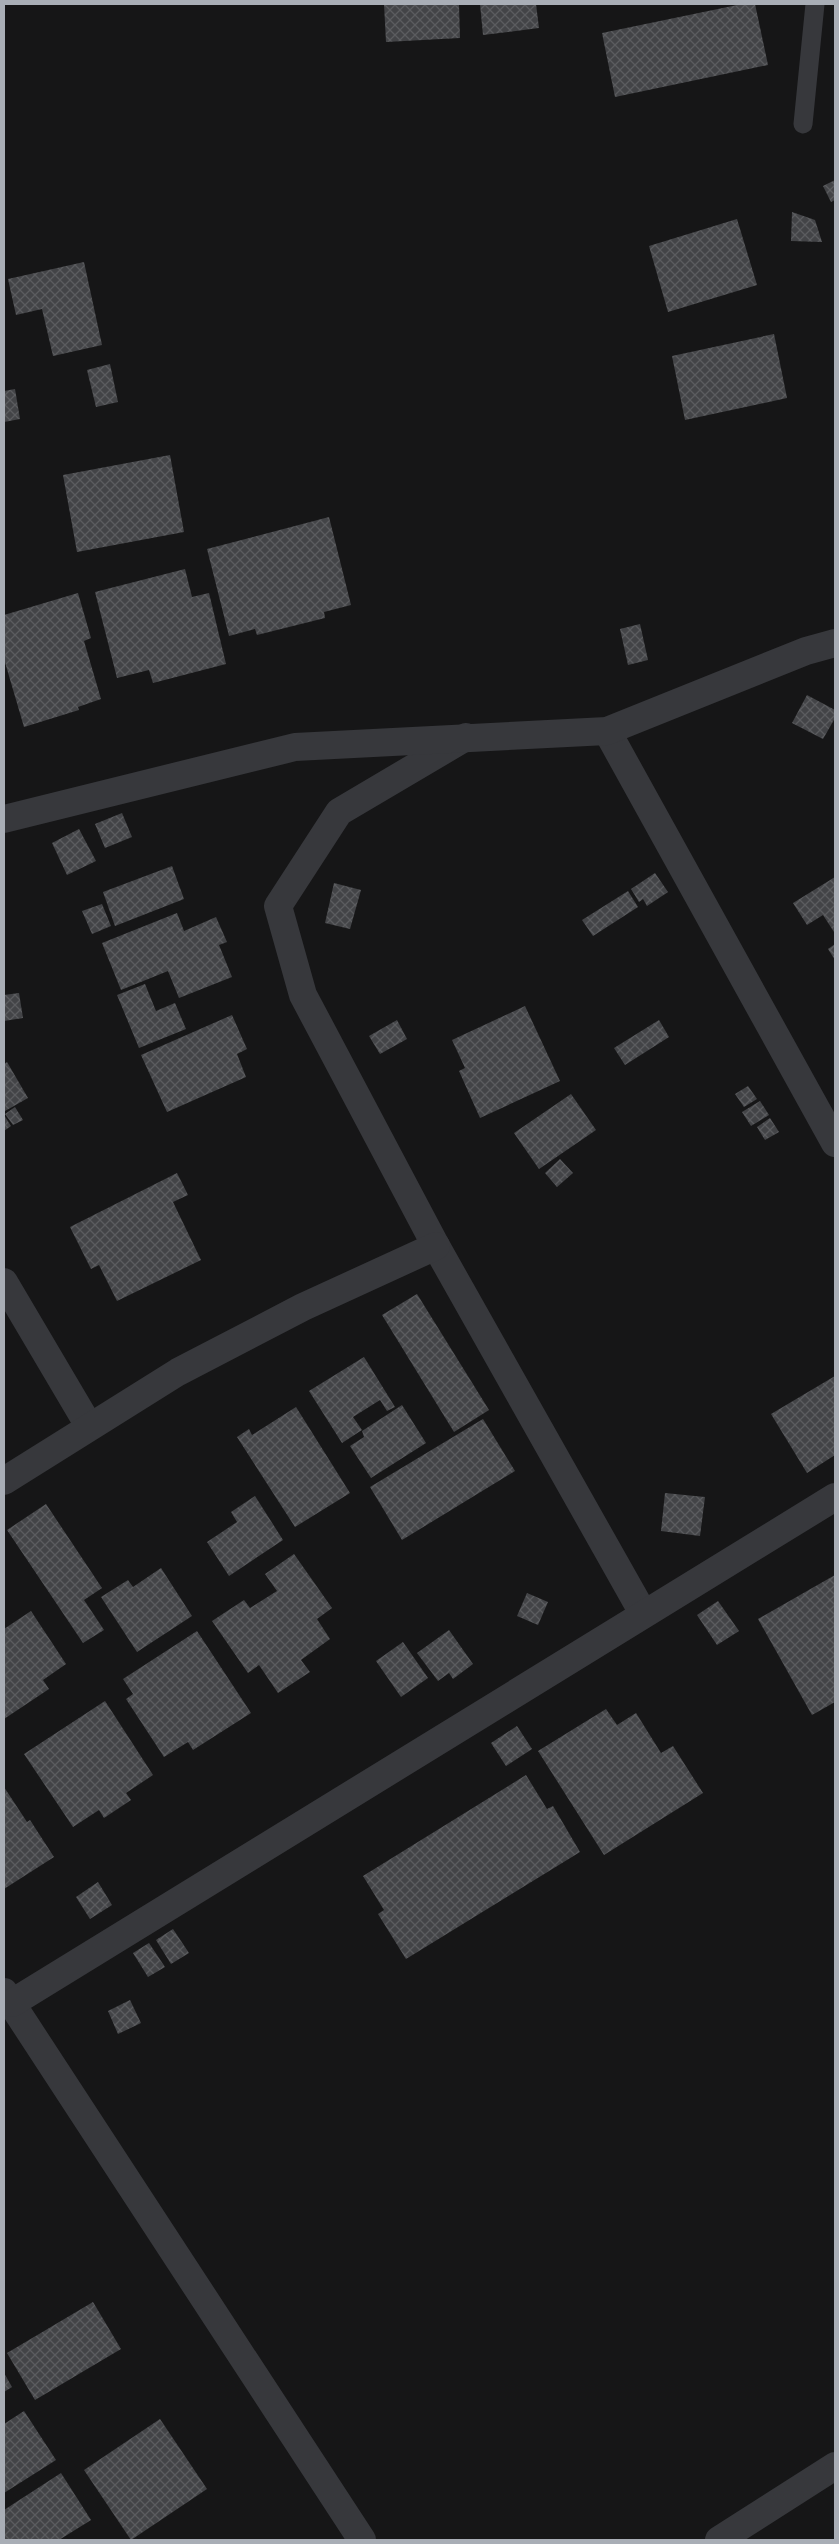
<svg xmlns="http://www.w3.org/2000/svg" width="839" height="2544" font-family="'PT Sans Narrow',sans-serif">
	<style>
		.building { fill: url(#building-cross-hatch) }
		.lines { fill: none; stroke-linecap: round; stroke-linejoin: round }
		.lane { stroke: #37383c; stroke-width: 19 }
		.street { stroke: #37383c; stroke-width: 28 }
	</style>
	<defs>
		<pattern id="building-cross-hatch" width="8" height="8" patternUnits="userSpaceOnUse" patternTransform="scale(1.25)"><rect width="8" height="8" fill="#434447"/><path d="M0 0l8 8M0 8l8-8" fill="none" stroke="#5b5c5f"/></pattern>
	</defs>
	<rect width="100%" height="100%" fill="#161617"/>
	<!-- building -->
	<g class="building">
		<path d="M384,4H459L460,38L386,42Z"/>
		<path d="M480,4H536L539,28L483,35Z"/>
		<path d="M742,4H755L768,65L615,97L602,33Z"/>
		<path d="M835,180V200L831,202L823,186Z"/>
		<path d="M792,212L815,220L822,242L791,241Z"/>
		<path d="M737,219L757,285L668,312L649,246Z"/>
		<path d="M84,262L102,345L53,356L42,309L16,315L8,279Z"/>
		<path d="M774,334L787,398L685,420L672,356Z"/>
		<path d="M110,364L118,402L96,407L87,370Z"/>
		<path d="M15,389L20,419L4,422V391Z"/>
		<path d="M170,455L184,532L77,552L63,475Z"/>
		<path d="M329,517L351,605L324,612L325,618L257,635L255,629L229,636L207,549Z"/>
		<path d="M185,569L192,597L209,593L226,664L153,683L149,670L117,678L95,592Z"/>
		<path d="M78,593L91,638L84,641L101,699L78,707L79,710L24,727L4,659V615Z"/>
		<path d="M640,624L648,660L628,665L620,629Z"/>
		<path d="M807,695L835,710V718L823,739L792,723Z"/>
		<path d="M122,813L132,837L105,848L95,824Z"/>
		<path d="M79,829L96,861L67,875L52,843Z"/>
		<path d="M172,866L184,899L115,926L103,892Z"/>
		<path d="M655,873L668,892L647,906L643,899L639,902L631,889Z"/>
		<path d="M835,877V931L834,932L823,915L807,925L793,903Z"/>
		<path d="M334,883L361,890L350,929L325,923Z"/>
		<path d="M628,891L638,907L593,936L582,920Z"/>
		<path d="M102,904L111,926L92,934L82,911Z"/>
		<path d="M177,913L184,931L216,917L227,942L219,945L232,977L179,998L168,971L121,990L102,943Z"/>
		<path d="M835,944V960L828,949Z"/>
		<path d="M145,984L156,1011L175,1003L186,1029L139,1048L117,995Z"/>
		<path d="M19,993L23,1018L4,1021V995Z"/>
		<path d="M525,1006L560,1081L480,1118L459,1071L465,1068L452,1040Z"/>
		<path d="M232,1015L247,1049L237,1054L246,1077L167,1112L141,1055Z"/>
		<path d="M397,1020L407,1039L380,1054L369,1036Z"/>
		<path d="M659,1020L669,1037L625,1065L614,1048Z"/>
		<path d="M7,1062L28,1098L5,1111L4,1064Z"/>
		<path d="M748,1086L757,1099L744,1107L735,1094Z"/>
		<path d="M571,1094L596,1130L539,1169L514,1133Z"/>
		<path d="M760,1101L769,1115L751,1126L742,1112Z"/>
		<path d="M15,1107L23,1120L13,1125L5,1114Z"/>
		<path d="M4,1115L11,1126L4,1131Z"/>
		<path d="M770,1118L779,1132L765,1140L757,1127Z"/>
		<path d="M560,1159L573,1173L557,1187L545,1173Z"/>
		<path d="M177,1173L188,1195L173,1202L201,1260L117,1301L99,1265L91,1269L70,1227Z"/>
		<path d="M417,1294L489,1410L454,1432L382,1315Z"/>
		<path d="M364,1357L395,1407L387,1411L380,1400L353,1417L362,1430L342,1443L309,1391Z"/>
		<path d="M835,1376V1455L807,1473L771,1414Z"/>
		<path d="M402,1405L426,1443L371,1478L350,1446L364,1437L362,1431Z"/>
		<path d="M296,1407L350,1493L295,1527L237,1437L249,1429L252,1435Z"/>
		<path d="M483,1419L515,1471L402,1540L370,1487Z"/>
		<path d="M665,1493L705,1497L700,1536L661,1531Z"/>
		<path d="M255,1496L283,1540L229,1576L207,1542L237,1522L231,1512Z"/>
		<path d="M46,1504L102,1588L84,1600L104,1630L83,1643L7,1530Z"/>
		<path d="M294,1554L332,1608L317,1619L330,1639L301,1660L310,1672L278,1693L259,1665L248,1673L212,1621L244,1600L250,1608L277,1591L265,1574Z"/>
		<path d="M161,1568L192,1616L137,1652L101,1597L128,1580L133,1587Z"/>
		<path d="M835,1575V1702L812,1715L758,1619Z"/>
		<path d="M527,1593L548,1602L538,1625L517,1616Z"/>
		<path d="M718,1601L739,1631L717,1645L697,1615Z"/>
		<path d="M31,1611L66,1664L43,1680L49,1689L4,1719V1629Z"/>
		<path d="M449,1630L473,1664L453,1679L449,1673L438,1681L417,1653Z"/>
		<path d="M197,1631L251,1713L193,1750L188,1742L164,1757L126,1699L133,1694L123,1679Z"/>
		<path d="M403,1642L428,1678L401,1697L376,1661Z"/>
		<path d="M105,1701L153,1775L126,1793L131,1800L104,1818L99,1810L73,1827L24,1754Z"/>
		<path d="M606,1709L617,1725L636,1713L661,1753L673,1746L703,1793L604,1855L538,1751Z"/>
		<path d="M517,1726L532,1749L506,1766L491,1743Z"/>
		<path d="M526,1775L547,1809L553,1806L580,1852L406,1959L378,1914L384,1910L363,1876Z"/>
		<path d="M4,1787L27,1822L30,1820L54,1857L4,1889Z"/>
		<path d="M98,1882L112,1905L90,1919L76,1897Z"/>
		<path d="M173,1929L189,1953L171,1964L156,1940Z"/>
		<path d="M149,1943L165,1967L148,1977L133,1953Z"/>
		<path d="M130,2000L141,2023L118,2034L108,2011Z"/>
		<path d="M93,2302L121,2349L35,2400L7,2353Z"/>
		<path d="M4,2373L12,2387L4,2392Z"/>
		<path d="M24,2411L56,2460L4,2493V2424Z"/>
		<path d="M160,2419L207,2489L131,2540L84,2470Z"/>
		<path d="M61,2473L91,2520L59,2540H4V2510Z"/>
	</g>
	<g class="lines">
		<!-- lane -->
		<path class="lane" d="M803,124L815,4"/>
		<!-- street -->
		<g class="street">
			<path d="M607,731L835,1143"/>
			<path d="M466,737L339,812L278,906L303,995L436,1246L643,1613"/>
			<path d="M4,819L295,747L607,731L806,651L835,643"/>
			<path d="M4,1282L89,1426"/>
			<path d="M4,1481L178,1372L303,1307L436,1246"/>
			<path d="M4,1992L362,2540"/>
			<path d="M12,2003L835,1497"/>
			<path d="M719,2540L835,2466"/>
		</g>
	</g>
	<!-- border -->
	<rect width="839" height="2544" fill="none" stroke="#a9aeb6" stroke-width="10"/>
</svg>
